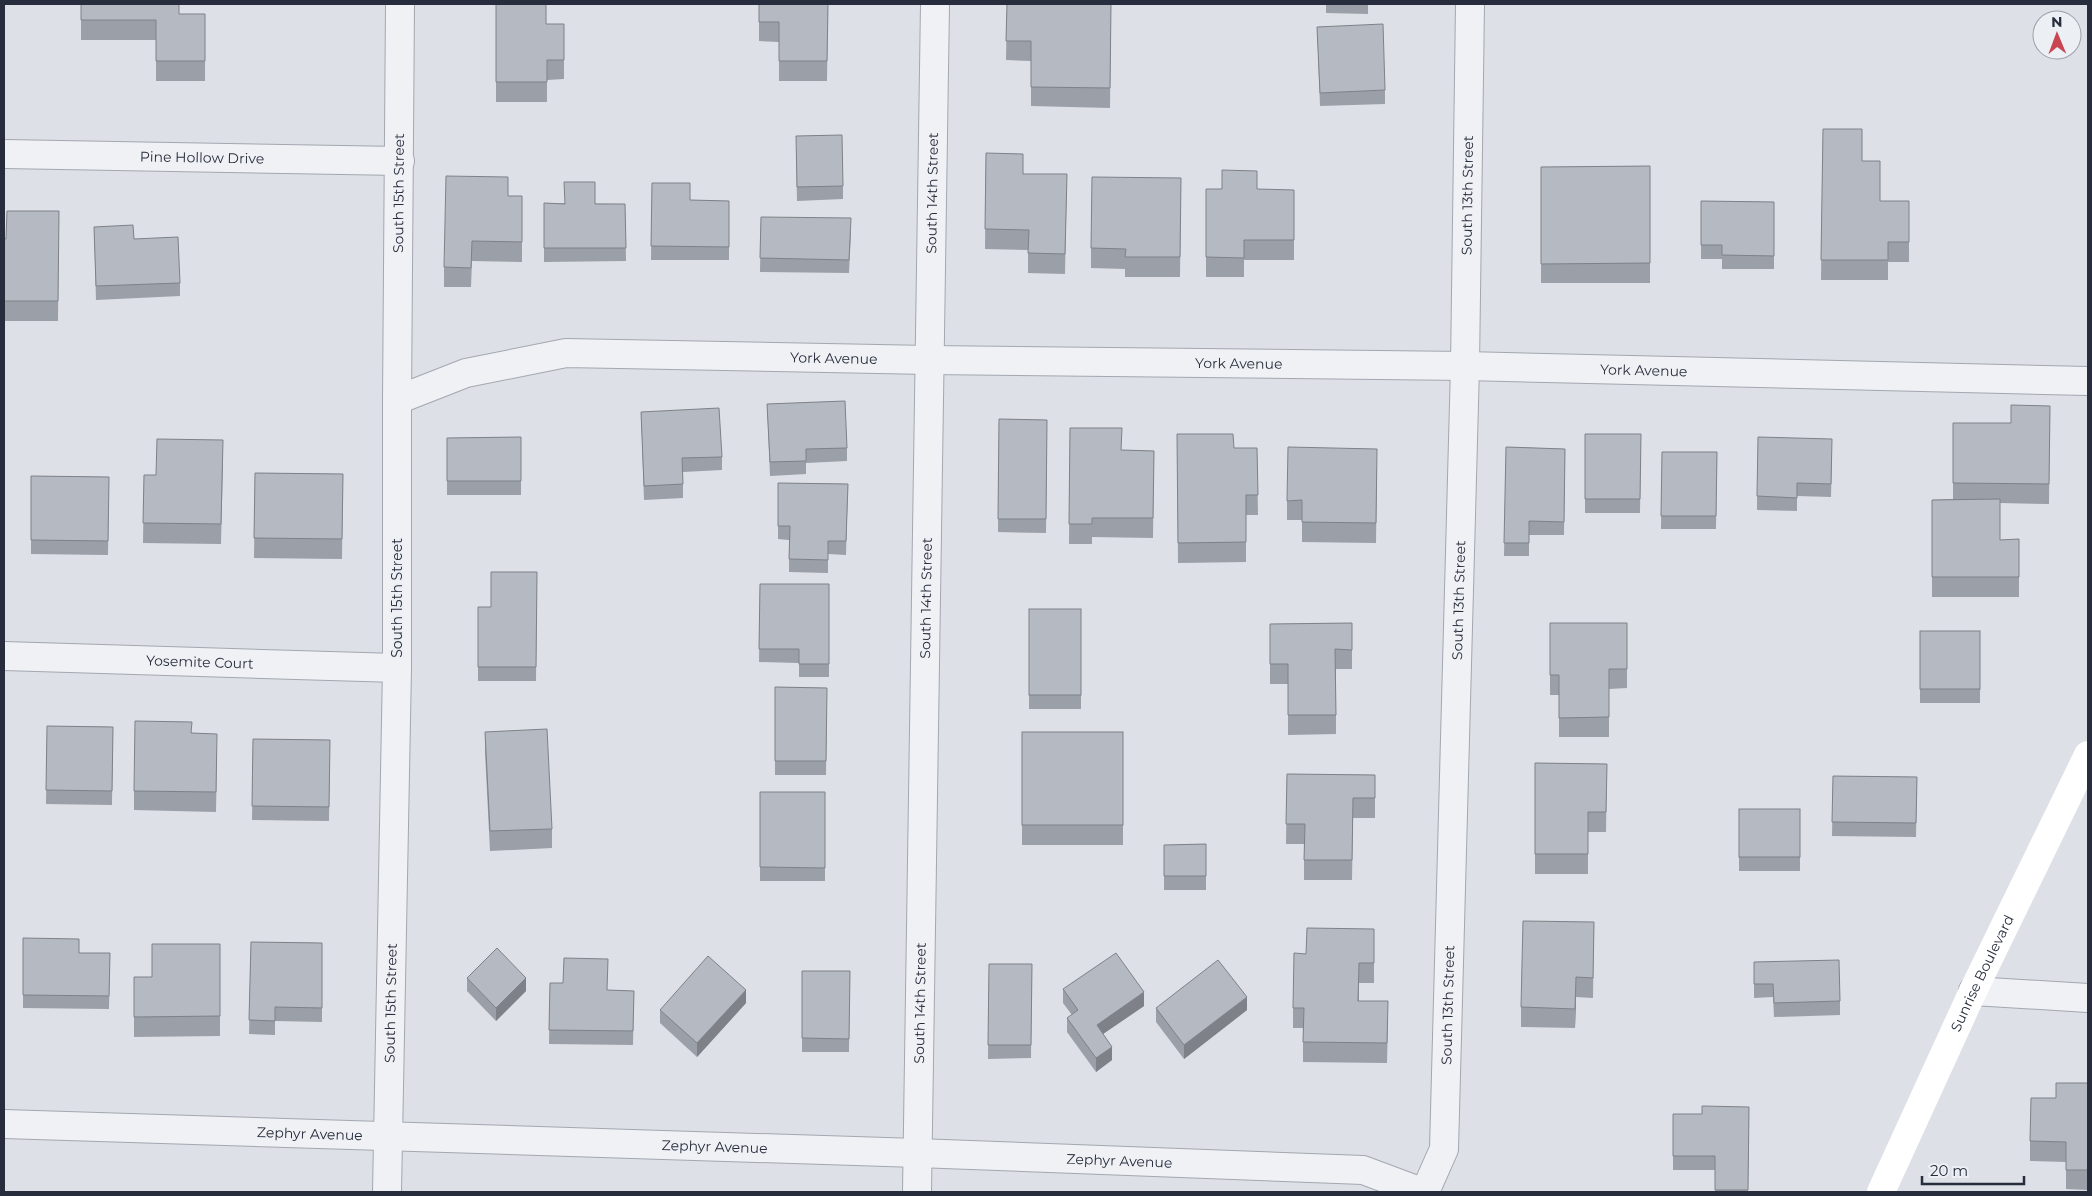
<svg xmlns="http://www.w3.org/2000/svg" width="2092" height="1196" font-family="Montserrat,sans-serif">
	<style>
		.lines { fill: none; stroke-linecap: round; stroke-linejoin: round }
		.street-casing { stroke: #a3a7b0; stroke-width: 30 }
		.street { stroke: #eff1f5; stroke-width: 28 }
		.secondary { stroke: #fff; stroke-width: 28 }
		.wall { fill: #9b9fa7 }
		.shaded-wall { fill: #7e8288 }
		.building { fill: #b4b9c2; stroke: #7e8288 }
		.labels { text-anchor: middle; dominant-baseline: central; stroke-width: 4; stroke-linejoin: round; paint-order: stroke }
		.street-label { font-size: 14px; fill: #272d3c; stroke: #eceff4 }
	</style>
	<rect width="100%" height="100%" fill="#dde0e6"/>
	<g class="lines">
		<!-- street casing -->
		<g class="street-casing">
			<g id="street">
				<path id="s1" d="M4,154L400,161"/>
				<path id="s2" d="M397,400L466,373L566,353L929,360L1465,366L2088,381"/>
				<path id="s3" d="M4,656L397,668"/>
				<path d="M1973,991L2088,998"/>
				<path id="s4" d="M4,1124L917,1153L1363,1170L1422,1192"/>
				<path id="s5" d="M387,1192L397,668V400L400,4"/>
				<path id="s6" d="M917,1192L935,4"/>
				<path id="s7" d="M1425,1192L1444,1149L1465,366L1470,4"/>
			</g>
		</g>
		<!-- street -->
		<use href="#street" class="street"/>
		<!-- secondary -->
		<path class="secondary" id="s8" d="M1881,1192L1973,991L2088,755"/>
	</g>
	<!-- wall -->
	<g class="wall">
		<path d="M81,4L179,14H205V81H156V40H81Z"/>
		<path d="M496,4L546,24H564V79L547,80V102H496Z"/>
		<path d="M759,4H828L827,81H779V42L759,41Z"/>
		<path d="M1007,4H1111L1110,108L1031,106V61L1006,60Z"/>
		<path d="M1326,4H1368V14L1326,13Z"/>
		<path d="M1317,27L1385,90V104L1320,106Z"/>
		<path d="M1823,129L1862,161L1880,201H1909V262H1888V280H1821Z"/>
		<path d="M796,150L843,186V199L797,201Z"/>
		<path d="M986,153L1023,174H1067L1065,274L1028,273V250L985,249Z"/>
		<path d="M1650,166V283H1541V167Z"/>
		<path d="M1181,178L1180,277H1125V269L1091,268V248Z"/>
		<path d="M652,183L690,200L729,201V260H651Z"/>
		<path d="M1206,189L1294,190V260H1244V277H1206Z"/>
		<path d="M508,196H522V262L472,261L471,287H444V267Z"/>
		<path d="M1701,201L1774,202V269H1722V259H1701Z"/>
		<path d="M544,203L625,204L626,261L544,262Z"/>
		<path d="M59,211L58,321H4V239H6Z"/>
		<path d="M761,217L851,232L849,273L760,272Z"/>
		<path d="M94,227L134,239L180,283V296L96,300Z"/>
		<path d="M767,404L847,448V461L806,463V474L770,476Z"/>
		<path d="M2050,406L2049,504L2000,503V540L2019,539V597H1932V500L1953,499V423H2011Z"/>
		<path d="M641,412L722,457V470L683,472V498L644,500Z"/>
		<path d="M999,419L1047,420L1046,533L998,532Z"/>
		<path d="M1070,428L1121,450L1154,451L1153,538L1092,537V544H1069Z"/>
		<path d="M1177,434L1234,448H1257L1258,515H1246V562L1178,563Z"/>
		<path d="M1585,434H1641L1640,513H1585Z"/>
		<path d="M521,437V495H447V438Z"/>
		<path d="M1506,447L1565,449L1564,535H1529V556H1504Z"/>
		<path d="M1662,452H1717L1716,529H1661Z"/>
		<path d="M1832,453L1831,497L1797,496V511L1757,510V496Z"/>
		<path d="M223,460L221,544L143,543L144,475H156Z"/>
		<path d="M1377,468L1376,543L1302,542V520H1287V501Z"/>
		<path d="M255,473L343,474L342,559L254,558Z"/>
		<path d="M31,476L109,477L108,555L31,554Z"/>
		<path d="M778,483L848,484L846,555L828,554V573L789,572V540L778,539Z"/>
		<path d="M537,572L536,681H478V607H491Z"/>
		<path d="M760,584H829V677H799V663L759,662Z"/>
		<rect x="1029" y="609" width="52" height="100"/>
		<path d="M1352,623V669H1336V734L1288,735V684H1270V624Z"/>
		<path d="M1550,623H1627V688L1609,689V737H1559V695H1550Z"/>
		<rect x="1920" y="631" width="60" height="72"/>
		<path d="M775,687L827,688L826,775H775Z"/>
		<path d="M47,726L113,727L112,805L46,804Z"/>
		<path d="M485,732L552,829V848L490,851L485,752Z"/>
		<rect x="1022" y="732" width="101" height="113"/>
		<path d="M192,733L217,754L216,812L134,810V791Z"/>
		<path d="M253,739L330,740L329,821L252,820Z"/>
		<path d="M1535,763L1607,764L1606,832H1588V874H1535Z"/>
		<path d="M1287,774L1375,775V818H1353L1352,880H1304V844H1286Z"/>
		<path d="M1833,776L1917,777L1916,837L1832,836Z"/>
		<rect x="760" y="792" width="65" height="89"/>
		<rect x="1739" y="809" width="61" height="62"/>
		<path d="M1206,844V890H1164V845Z"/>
		<path d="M1594,922L1593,998L1576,997L1575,1028L1521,1027V1007Z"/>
		<path d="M1374,929V983H1359V1001L1388,1021L1387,1063L1303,1062V1028H1293V1008Z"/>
		<path d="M23,938L79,953H110L109,1009L23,1008Z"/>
		<path d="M251,942L322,943V1022L275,1021V1035L249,1034Z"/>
		<path d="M220,944V1036L134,1037V977H152Z"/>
		<path d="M1754,962L1840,1001V1015L1774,1017L1773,997L1754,998Z"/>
		<path d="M989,964H1032L1031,1058L988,1059Z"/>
		<path d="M802,971H850L849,1052H802Z"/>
		<path d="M467,978L526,991L496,1021L467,991Z"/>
		<path d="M550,983L607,990L634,991L633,1045L549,1044Z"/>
		<path d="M1063,989L1144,1006L1103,1034L1112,1060L1096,1072L1067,1032V1018L1072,1015L1063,1003Z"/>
		<path d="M746,1003L697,1057L660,1023V1010Z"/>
		<path d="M1156,1008L1247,1010L1184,1059L1156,1022Z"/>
		<path d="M2088,1083V1190L2066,1189V1162L2030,1161V1141L2056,1098Z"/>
		<path d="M1749,1107L1748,1192H1715V1170H1673V1114H1702Z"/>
	</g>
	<!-- shaded-wall -->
	<g class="shaded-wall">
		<path d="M1576,977V997L1575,1028V1009Z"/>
		<path d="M526,978V991L496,1021V1008Z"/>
		<path d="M746,990V1003L697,1057V1043Z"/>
		<path d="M1144,992V1006L1097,1038V1025Z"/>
		<path d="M1247,997V1010L1184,1059V1045Z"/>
		<path d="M1112,1047V1060L1096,1072V1058Z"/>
	</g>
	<!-- building -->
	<g class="building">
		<path d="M81,4H179V14H205V61H156V20H81Z"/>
		<path d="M496,4H546V24H564V60H547V82H496Z"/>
		<path d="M759,4H828L827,61H779V22H759Z"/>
		<path d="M1007,4H1111L1110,88L1031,87V41H1006Z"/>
		<path d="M1383,24L1385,90L1320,93L1317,27Z"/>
		<path d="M1823,129H1862V161H1880V201H1909V242H1888V260H1821Z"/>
		<path d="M842,135L843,186L797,187L796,136Z"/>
		<path d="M986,153L1023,154V174H1067L1065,254L1028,253L1029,230L985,229Z"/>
		<path d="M1650,166V263L1541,264V167Z"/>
		<path d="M1222,170L1257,171V189L1294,190V240H1244V258L1206,257V189H1222Z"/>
		<path d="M446,176L508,177V196H522V242L472,241L471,268L444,267Z"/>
		<path d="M1092,177L1181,178L1180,257H1125L1126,249L1091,248Z"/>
		<path d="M564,182H595V204H625L626,248H544V203L565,204Z"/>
		<path d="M652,183H690V200L729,201V247L651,246Z"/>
		<path d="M1701,201L1774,202V256L1722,255V245H1701Z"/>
		<path d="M7,211H59L58,301H4V239H6Z"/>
		<path d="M761,217L851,218L849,260L760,258Z"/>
		<path d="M133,225L134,239L178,237L180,283L96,286L94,227Z"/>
		<path d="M845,401L847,448L806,449V461L770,462L767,404Z"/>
		<path d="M2011,405L2050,406L2049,484L1953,483V423H2011Z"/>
		<path d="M719,408L722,457L682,458L683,484L644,486L641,412Z"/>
		<path d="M999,419L1047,420L1046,519H998Z"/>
		<path d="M1070,428H1122L1121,450L1154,451L1153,518H1092V524H1069Z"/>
		<path d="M1177,434H1233L1234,448H1257L1258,495H1246V542L1178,543Z"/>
		<path d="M1585,434H1641L1640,499H1585Z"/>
		<path d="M521,437V481H447V438Z"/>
		<path d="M1758,437L1832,439L1831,484L1797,483V498L1757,496Z"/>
		<path d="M157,439L223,440L221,524L143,523L144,475H156Z"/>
		<path d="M1288,447L1377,449L1376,523L1302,522V500L1287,501Z"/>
		<path d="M1506,447L1565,449L1564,522L1529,521V543H1504Z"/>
		<path d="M1662,452H1717L1716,516H1661Z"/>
		<path d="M255,473L343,474L342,539L254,538Z"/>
		<path d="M31,476L109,477L108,541L31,540Z"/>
		<path d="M778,483L848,484L846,541H828V560L789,559L790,526H778Z"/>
		<path d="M2000,499V540L2019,539V577H1932V500Z"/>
		<path d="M491,572H537L536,667H478V607H491Z"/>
		<path d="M760,584H829V664H799V649H759Z"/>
		<rect x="1029" y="609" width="52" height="86"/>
		<path d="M1352,623V650L1335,649L1336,715H1288V664H1270V624Z"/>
		<path d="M1550,623H1627V669H1609V717L1559,718V675H1550Z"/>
		<rect x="1920" y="631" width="60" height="58"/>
		<path d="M775,687L827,688L826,761H775Z"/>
		<path d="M135,721L192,722L191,733L217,734L216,792L134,791Z"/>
		<path d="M47,726L113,727L112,791L46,790Z"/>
		<path d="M547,729L552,829L490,831L485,732Z"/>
		<rect x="1022" y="732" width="101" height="93"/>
		<path d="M253,739L330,740L329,807L252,806Z"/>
		<path d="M1535,763L1607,764L1606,812H1588V854H1535Z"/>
		<path d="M1287,774L1375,775V798H1353L1352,860H1304L1305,824H1286Z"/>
		<path d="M1833,776L1917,777L1916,823L1832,822Z"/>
		<path d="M760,792H825V868L760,867Z"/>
		<rect x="1739" y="809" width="61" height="48"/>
		<path d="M1206,844V876H1164V845Z"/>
		<path d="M1523,921L1594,922L1593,978L1576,977L1575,1009L1521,1007Z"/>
		<path d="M1307,928L1374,929V963H1359L1358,1001H1388L1387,1043L1303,1042L1304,1008H1293L1294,953L1306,954Z"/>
		<path d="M23,938L79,939V953H110L109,996L23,995Z"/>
		<path d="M251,942L322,943V1008L275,1007V1021L249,1020Z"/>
		<path d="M152,944H220V1016L134,1017V977H152Z"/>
		<path d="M497,948L526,978L496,1008L467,978Z"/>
		<path d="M1116,953L1144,992L1097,1025L1112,1047L1096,1058L1067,1018L1078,1010L1063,989Z"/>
		<path d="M708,956L746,990L697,1043L660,1010Z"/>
		<path d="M564,958L608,959L607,990L634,991L633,1031L549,1030L550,983H563Z"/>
		<path d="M1218,960L1247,997L1184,1045L1156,1008Z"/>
		<path d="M1839,960L1840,1001L1774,1003L1773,984H1754V962Z"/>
		<path d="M989,964H1032L1031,1045H988Z"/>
		<path d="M802,971H850L849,1039L802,1038Z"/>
		<path d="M2056,1083H2088V1170H2066V1142L2030,1141L2031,1098H2056Z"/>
		<path d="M1702,1106L1749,1107L1748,1190H1715V1156H1673V1114H1702Z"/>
	</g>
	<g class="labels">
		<!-- street labels -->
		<g class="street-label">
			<text stroke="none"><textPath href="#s1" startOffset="198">Pine Hollow Drive</textPath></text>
			<text stroke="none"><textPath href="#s5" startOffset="999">South 15th Street</textPath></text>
			<text stroke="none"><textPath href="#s6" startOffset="999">South 14th Street</textPath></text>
			<text stroke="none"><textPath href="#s7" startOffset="1001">South 13th Street</textPath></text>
			<text stroke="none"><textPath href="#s2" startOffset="444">York Avenue</textPath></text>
			<text stroke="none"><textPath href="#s2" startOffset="849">York Avenue</textPath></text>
			<text stroke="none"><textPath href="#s2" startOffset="1254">York Avenue</textPath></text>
			<text transform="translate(397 598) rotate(-90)">South 15th Street</text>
			<text stroke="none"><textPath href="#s6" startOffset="594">South 14th Street</textPath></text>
			<text stroke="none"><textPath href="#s7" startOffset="596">South 13th Street</textPath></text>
			<text stroke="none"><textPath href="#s3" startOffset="196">Yosemite Court</textPath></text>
			<text stroke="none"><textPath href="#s8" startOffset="241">Sunrise Boulevard</textPath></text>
			<text stroke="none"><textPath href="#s5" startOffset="189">South 15th Street</textPath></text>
			<text stroke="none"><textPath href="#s6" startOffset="189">South 14th Street</textPath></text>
			<text stroke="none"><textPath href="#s7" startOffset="191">South 13th Street</textPath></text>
			<text stroke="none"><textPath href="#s4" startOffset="306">Zephyr Avenue</textPath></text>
			<text stroke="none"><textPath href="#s4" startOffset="711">Zephyr Avenue</textPath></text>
			<text stroke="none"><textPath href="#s4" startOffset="1116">Zephyr Avenue</textPath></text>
		</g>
	</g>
	<!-- border -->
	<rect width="2092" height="1196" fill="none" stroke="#272d3c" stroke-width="10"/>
	<!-- north arrow -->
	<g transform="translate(2057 35) rotate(359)"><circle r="24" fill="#eceff4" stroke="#9da1aa"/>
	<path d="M0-4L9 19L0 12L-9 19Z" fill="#c84551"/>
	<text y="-8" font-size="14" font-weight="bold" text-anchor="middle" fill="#272d3c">N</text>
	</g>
	<!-- scale -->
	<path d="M1922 1176v8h102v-8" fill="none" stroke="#272d3c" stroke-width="2.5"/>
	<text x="1930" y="1176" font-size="15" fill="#272d3c" stroke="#eceff4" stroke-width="4" paint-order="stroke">20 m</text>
</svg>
